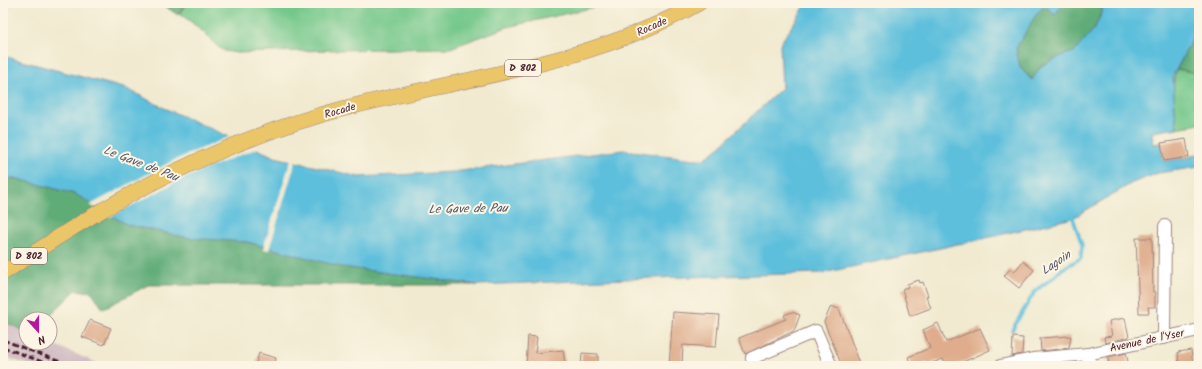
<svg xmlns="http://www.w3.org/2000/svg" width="1202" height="369" font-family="Kalam,sans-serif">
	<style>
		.industrial { fill: #d2bec4 }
		.green { fill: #74c88b; stroke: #5f745b }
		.forest { fill: #5fac77; stroke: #546651 }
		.water { fill: #5dbfdc; stroke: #546f84 }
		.pier { fill: #f1ead0 }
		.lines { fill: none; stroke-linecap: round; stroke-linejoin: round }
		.stream { stroke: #5dbfdc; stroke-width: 3.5 }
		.building { fill: #dfad8d }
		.minor-casing { stroke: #9e847e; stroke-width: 14 }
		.major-casing { stroke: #9e847e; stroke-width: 16 }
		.minor { stroke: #fff; stroke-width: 12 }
		.major { stroke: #ebc669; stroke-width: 15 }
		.rail { stroke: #4a1f2b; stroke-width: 3; stroke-dasharray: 6 3; stroke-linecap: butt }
		.labels { text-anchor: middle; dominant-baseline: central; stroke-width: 4; stroke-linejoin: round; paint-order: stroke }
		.shield { fill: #fcf5e5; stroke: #7f5f63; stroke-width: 1 }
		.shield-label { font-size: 10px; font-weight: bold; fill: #4a1f2b }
		.street-label { font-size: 11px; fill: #4a1f2b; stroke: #fcf5e5 }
		.water-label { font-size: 12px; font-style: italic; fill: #515769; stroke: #fcf5e5 }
	</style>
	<rect width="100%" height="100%" fill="#fcf5e5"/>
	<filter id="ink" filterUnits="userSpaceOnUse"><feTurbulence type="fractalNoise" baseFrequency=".025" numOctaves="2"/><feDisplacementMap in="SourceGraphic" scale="8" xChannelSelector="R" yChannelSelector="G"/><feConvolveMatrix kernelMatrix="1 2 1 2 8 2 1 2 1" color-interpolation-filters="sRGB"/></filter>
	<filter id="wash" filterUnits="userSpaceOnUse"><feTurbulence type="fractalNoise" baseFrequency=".012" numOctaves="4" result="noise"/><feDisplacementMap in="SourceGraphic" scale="16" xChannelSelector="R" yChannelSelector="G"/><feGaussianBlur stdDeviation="0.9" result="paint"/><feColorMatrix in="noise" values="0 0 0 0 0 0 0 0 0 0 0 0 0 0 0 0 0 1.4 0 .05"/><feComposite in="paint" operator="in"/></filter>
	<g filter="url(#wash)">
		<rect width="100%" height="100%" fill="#f1ead0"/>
		<!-- industrial -->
		<path class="industrial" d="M3,321L26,332V343H50L104,366H31L3,356Z"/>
		<!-- green -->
		<g class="green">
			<path d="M186,3H613L507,27L453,47L451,48L333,50L237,53L225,51L218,47L201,30L180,13Z"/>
			<path d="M1199,66V124L1177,128C1175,111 1170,84 1177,69L1195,73Z"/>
		</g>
		<!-- forest -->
		<g class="forest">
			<path d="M154,3H186L178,15L166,7Z"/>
			<path d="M1063,3H1102V11L1095,28L1074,52L1061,56L1041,66L1033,80L1020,68L1016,48L1037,13L1045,5L1054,15Z"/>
			<path d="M1199,25V66L1195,73L1177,69Z"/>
			<path d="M3,178L18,179L75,194L128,225L190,238L247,242L343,267L478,285H148L103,309L92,292L76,290L46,319H26V332L3,321Z"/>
		</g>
		<!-- water -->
		<path class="water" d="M807,3H1063L1055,15L1045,6L1037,13L1016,48L1020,68L1032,80L1041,66L1061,56L1074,52L1095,28L1102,12V3H1199V25L1173,76L1175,109L1177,128L1152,132L1153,144L1161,143L1164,161L1189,157L1199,153V167L1158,173L1132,183L1073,218L973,241L823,273L652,278L478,285L342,267L247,242L190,238L128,225L75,194L18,179L3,178V56L127,89L166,109L275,157L359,177L453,172L623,150L695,159H704L714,152L782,88L780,44Z"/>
		<!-- pier -->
		<g class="pier">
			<path d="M231,136L258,148L205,169L173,184L110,217L90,205L172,161Z"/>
			<path d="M291,159L296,160L269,250L263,249Z"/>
		</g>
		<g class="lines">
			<!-- stream -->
			<path class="stream" d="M1012,330L1035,291L1054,277L1062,269L1081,258L1082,245L1072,215"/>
		</g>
		<g id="blocks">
			<!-- building -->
			<g class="building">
				<path d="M1186,139L1189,157L1164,161L1161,143Z"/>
				<path d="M1136,238H1152L1153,292H1155V307H1148L1149,313H1139Z"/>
				<path d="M1023,261L1034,270L1019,288L1004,276L1010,269L1014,272Z"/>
				<path d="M919,280L920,283L923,282L928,296H926L931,308L910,316L902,289L908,287L907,284Z"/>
				<path d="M831,306L839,309L861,366H842L824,322Z"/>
				<path d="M673,312L719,315L716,347L683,345L682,366H669Z"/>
				<path d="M792,312L800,315L794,331L745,354L739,338L786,319L784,315Z"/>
				<path d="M1125,318L1129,337L1105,343L1104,337L1112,336L1109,321Z"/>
				<path d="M90,320L111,328L104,345L82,337Z"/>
				<path d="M938,323L946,342L980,328L990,350L954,366H946L943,359L929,364L928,362L918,366H911L908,357L930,348L923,330Z"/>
				<path d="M528,336L537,337L535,353L563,350L565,364L526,366Z"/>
				<path d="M1071,336L1069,348L1041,351L1040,338Z"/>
				<path d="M1013,337L1023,338L1022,354L1012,356Z"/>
				<path d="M1191,350L1193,364L1179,366L1178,352Z"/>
				<path d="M259,353L276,358L274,366H255Z"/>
				<path d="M582,353L598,354V366H581Z"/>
				<path d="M1126,353L1129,366H1109L1108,357Z"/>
			</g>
		</g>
	</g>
	<g filter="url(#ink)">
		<use href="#blocks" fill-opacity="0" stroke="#9e847e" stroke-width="1"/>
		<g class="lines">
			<!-- minor casing -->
			<g class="minor-casing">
				<g id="minor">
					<path d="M1164,338L1165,226"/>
					<path d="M1088,354L1090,366"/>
					<path d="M753,366L752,358L816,331L831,366"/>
					<path d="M1000,366L1033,359L1088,354L1199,330"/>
				</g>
			</g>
			<!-- major casing -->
			<g class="major-casing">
				<path id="major" d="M3,273C40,249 76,224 115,203C183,164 266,129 342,109C463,77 588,66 699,3"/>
			</g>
			<!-- minor -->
			<use href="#minor" class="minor"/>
			<!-- major -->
			<use href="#major" class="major"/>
			<!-- rail -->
			<g class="rail">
				<path d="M3,340L71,366"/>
				<path d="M3,347L53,366"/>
			</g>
		</g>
	</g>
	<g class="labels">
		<!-- shield labels -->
		<g class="shield">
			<rect x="505" y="60" width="36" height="16" rx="3"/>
			<rect x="11" y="248" width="36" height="16" rx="3"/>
		</g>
		<g class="shield-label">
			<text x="523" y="68">D 802</text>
			<text x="29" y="256">D 802</text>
		</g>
		<!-- street labels -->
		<g class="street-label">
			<text transform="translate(652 27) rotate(-24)">Rocade</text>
			<text transform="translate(340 111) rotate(-16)">Rocade</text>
			<text transform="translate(1147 341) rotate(-12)">Avenue de l'Yser</text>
		</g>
		<!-- water labels -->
		<g class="water-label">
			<text transform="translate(141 164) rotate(21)">Le Gave de Pau</text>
			<text transform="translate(468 209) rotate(-1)">Le Gave de Pau</text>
			<text transform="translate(1056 263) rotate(-34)">Lagoin</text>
		</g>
	</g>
	<!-- margin -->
	<rect width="1202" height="369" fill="none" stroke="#fcf5e5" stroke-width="16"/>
	<!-- north arrow -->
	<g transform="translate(38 331) rotate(159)"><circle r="19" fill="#fcf5e5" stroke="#b59f9b"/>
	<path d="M0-3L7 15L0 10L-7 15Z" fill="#b5179e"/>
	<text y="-6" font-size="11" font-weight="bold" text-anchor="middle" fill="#4a1f2b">N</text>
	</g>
</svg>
